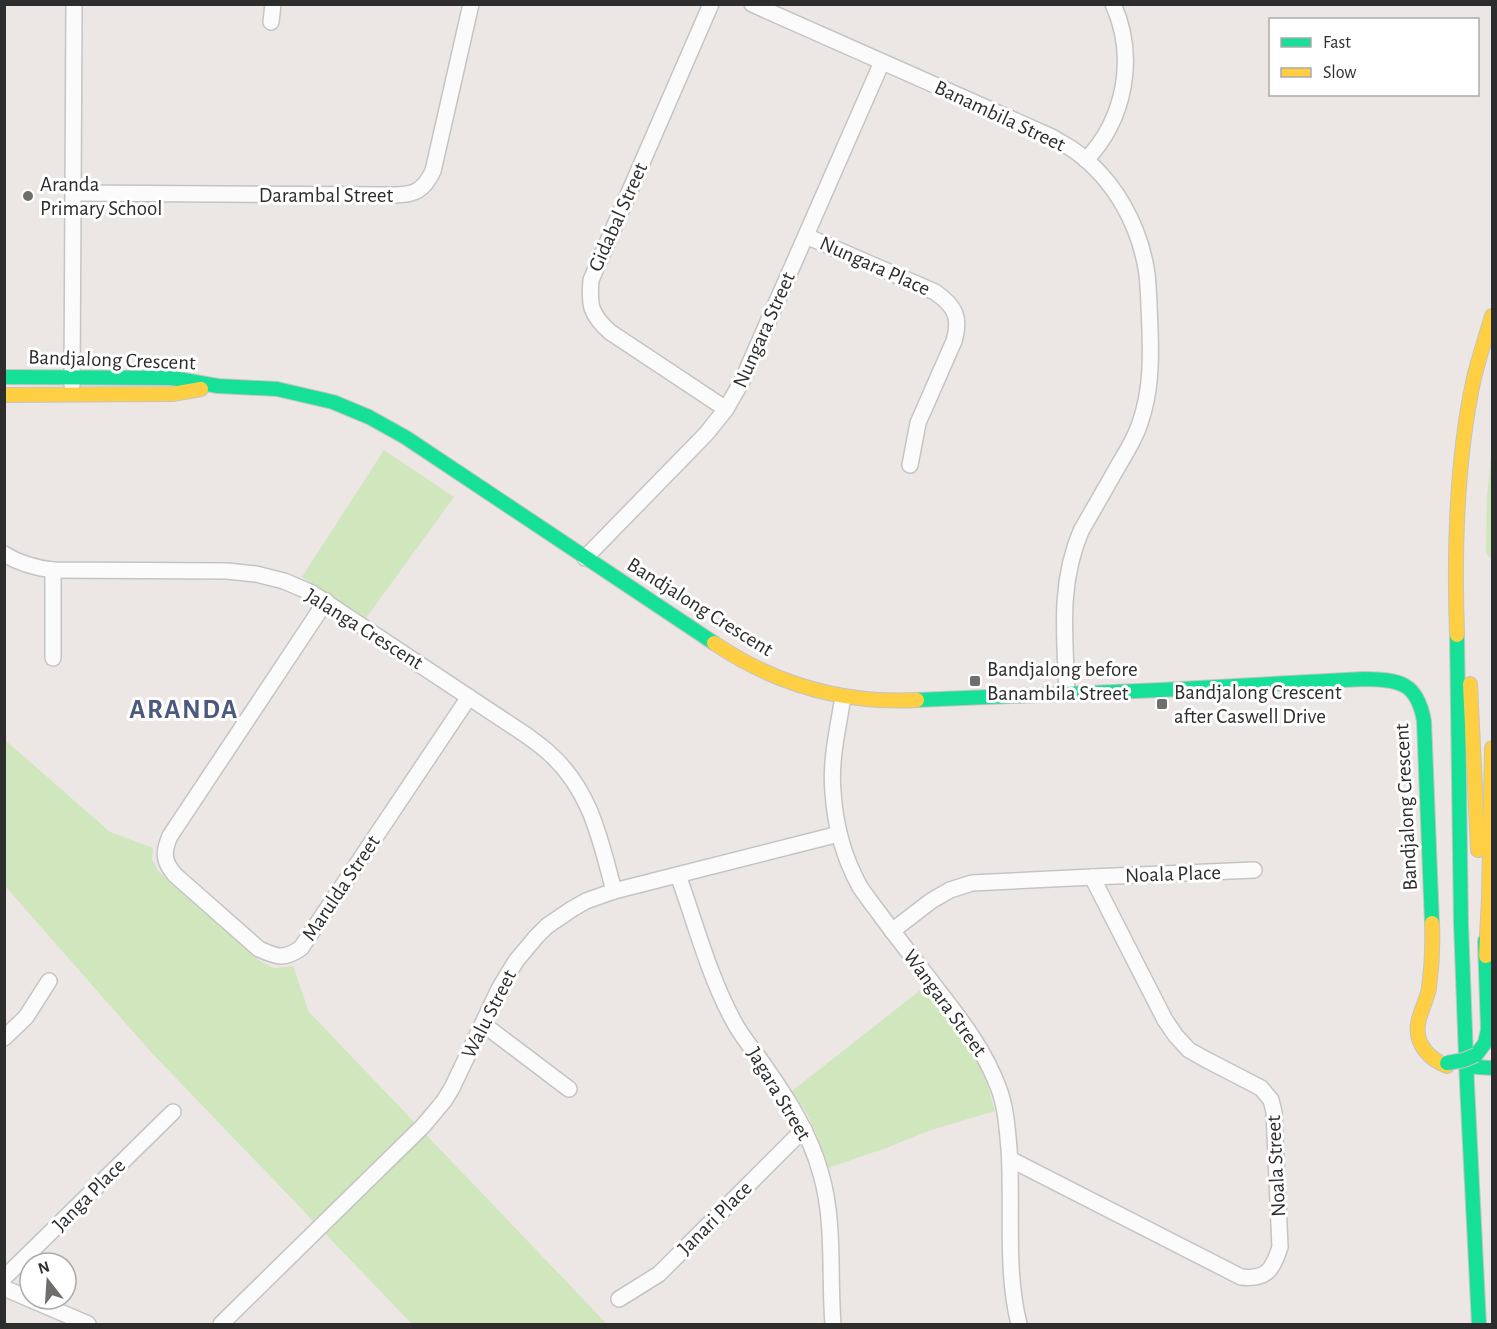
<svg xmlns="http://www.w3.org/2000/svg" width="1497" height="1329" font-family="'Alegreya Sans',sans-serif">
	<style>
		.green { fill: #d0e6bc }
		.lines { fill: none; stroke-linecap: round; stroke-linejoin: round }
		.street-casing { stroke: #c5c4c4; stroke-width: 18 }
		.fast-casing { stroke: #c5c4c4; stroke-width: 16 }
		.slow-casing { stroke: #c5c4c4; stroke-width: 16 }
		.street { stroke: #fcfbfb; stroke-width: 15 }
		.fast { stroke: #16e098; stroke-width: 14 }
		.slow { stroke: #ffcf43; stroke-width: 14 }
		.fast-bridge-casing { stroke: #c5c4c4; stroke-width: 16; stroke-linecap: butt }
		.fast-bridge { stroke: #16e098; stroke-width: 14 }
		.poi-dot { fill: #706e6d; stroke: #fff; stroke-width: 2 }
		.labels { text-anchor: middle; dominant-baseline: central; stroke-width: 6; stroke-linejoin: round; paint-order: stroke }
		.street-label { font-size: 21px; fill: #2d2d2d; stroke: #fff }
		.poi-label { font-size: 21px; fill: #2d2d2d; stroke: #fff; text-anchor: start }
		.district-label { font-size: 27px; font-weight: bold; letter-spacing: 1.5px; fill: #4b5980; stroke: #fff }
	</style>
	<rect width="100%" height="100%" fill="#ece7e4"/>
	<!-- green -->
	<g class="green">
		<path d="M1492,448V559L1486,554L1487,496Z"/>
		<path d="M384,450L454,497L366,618L302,577Z"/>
		<path d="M4,739L110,832L153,848L152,859L158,871L260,961L274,968L293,966L309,1012L605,1322L606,1324H412L150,1051L5,886Z"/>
		<path d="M923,988C942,1011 962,1033 976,1059C985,1075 990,1093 995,1111L931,1130L886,1148L828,1168C820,1140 810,1114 792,1091Z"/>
	</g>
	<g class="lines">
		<!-- street casing -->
		<g class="street-casing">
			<g id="street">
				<path d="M711,4L591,280C589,305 590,314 610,332L726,409"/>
				<path d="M752,4L1052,137C1060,142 1068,146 1075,151C1115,180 1140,226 1147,274C1149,292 1149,311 1150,329C1151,362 1151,391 1140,423C1135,439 1125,454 1117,468C1105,489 1093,510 1081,531C1058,585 1065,637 1067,694"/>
				<path d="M271,22L273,4"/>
				<path d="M1086,160C1125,119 1137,57 1113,4"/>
				<path d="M73,193L394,195C415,195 424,190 433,171L471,4"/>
				<path d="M806,236L935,292C955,306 961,317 954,341L918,423L910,465"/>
				<path d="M72,385L74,4"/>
				<path d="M4,554C20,564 35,568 53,570L227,571L256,574L284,581L312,593L526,735C534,741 541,746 548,752C591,790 600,839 614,891"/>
				<path d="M585,558L706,434L726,409L742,381L882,62"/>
				<path d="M326,601L170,836C163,852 163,861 175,875L259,949C277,957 284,960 301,948L469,697"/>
				<path d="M53,658V570"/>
				<path d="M843,697C838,728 830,761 833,792C835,825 844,858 860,887C866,896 873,905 879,913C898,939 918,964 937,989C962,1021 985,1051 999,1089C1006,1108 1007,1128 1009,1148C1013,1205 1005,1269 1019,1324"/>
				<path d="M678,875C695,922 709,976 733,1020C740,1034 750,1046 759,1058C785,1095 809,1130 821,1174C835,1223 829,1274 833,1324"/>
				<path d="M1092,877L1254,870"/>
				<path d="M892,931L931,901L950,890L972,883L1092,877L1165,1020L1176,1036L1189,1050L1205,1059L1261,1088L1271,1100L1274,1112L1280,1247C1273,1269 1267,1280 1241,1277L1010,1159"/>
				<path d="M483,1024L569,1089"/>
				<path d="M4,1038L26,1017L49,981"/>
				<path d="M4,1278L173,1112"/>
				<path d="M4,1288L88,1324"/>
				<path d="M619,1299L659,1274L804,1129"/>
				<path d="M221,1324L423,1126L444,1101L452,1088L499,989L516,961L536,937L547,926L572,909L586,901L614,891L839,834"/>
			</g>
		</g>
		<!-- fast casing -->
		<g class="fast-casing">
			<g id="fast">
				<path d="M4,377L172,378L218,386L277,389L333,402L369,417L405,437L714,643"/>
				<path d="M1457,635L1461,924L1467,1084L1479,1324"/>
				<path d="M917,700L1161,690L1364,679C1400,680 1417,682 1424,721L1432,923"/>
				<path d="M1476,1055L1485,1043L1488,1030L1485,941"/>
				<path d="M1476,1067L1492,1068"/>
			</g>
		</g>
		<!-- slow casing -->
		<g class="slow-casing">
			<g id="slow">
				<path d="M4,395L172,394L201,389"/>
				<path d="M1457,635C1454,551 1456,460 1474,378C1479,357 1486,337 1492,316"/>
				<path d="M714,643C776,685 842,704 917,700"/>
				<path d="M1470,684L1478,850"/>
				<path d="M1432,923C1433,945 1432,966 1429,988C1427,1000 1420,1011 1418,1024C1415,1044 1429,1059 1447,1066"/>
				<path d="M1486,956L1489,898L1492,748"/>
			</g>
		</g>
		<!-- street -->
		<use href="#street" class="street"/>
		<!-- fast -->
		<use href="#fast" class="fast"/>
		<!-- slow -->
		<use href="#slow" class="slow"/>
		<!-- fast-bridge casing -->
		<g class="fast-bridge-casing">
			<path id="fast-bridge" d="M1447,1063L1464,1060L1476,1055"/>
		</g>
		<!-- fast-bridge -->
		<use href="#fast-bridge" class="fast-bridge"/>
	</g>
	<!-- markers -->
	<g class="poi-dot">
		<circle cx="28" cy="196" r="6"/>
		<rect x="969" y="675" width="12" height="12" rx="3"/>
		<rect x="1156" y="698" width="12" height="12" rx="3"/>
	</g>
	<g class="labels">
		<!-- street labels -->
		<g class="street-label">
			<text transform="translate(1000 116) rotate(25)">Banambila Street</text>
			<text x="326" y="195">Darambal Street</text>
			<text transform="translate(618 217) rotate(-66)">Gidabal Street</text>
			<text transform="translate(875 266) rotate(24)">Nungara Place</text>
			<text transform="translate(764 330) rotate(-66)">Nungara Street</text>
			<text transform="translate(112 360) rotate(2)">Bandjalong Crescent</text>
			<text transform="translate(700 607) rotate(32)">Bandjalong Crescent</text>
			<text transform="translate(364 629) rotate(32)">Jalanga Crescent</text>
			<text transform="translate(1406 807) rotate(-93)">Bandjalong Crescent</text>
			<text transform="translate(1173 874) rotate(-2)">Noala Place</text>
			<text transform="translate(341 888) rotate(-56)">Marulda Street</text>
			<text transform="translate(945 1003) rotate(54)">Wangara Street</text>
			<text transform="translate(489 1014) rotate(-63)">Walu Street</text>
			<text transform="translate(779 1094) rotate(59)">Jagara Street</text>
			<text transform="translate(1276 1166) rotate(-93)">Noala Street</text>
			<text transform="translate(89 1195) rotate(-45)">Janga Place</text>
			<text transform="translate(715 1218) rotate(-45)">Janari Place</text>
		</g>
		<!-- poi labels -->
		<g class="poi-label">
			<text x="40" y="184">Aranda<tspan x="40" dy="24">Primary School</tspan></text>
			<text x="987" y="669">Bandjalong before<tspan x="987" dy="24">Banambila Street</tspan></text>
			<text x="1174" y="692">Bandjalong Crescent<tspan x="1174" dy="24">after Caswell Drive</tspan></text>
		</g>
		<!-- district labels -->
		<g class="district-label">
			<text x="184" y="709">ARANDA</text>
		</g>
	</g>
	<!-- border -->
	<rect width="1497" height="1329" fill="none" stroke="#2d2d2d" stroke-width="12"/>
	<!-- legend -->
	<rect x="1269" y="18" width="210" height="78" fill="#ffffff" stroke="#ababab" stroke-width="1.5"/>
	<rect x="1281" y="38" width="30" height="9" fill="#16e098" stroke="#ababab" stroke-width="1.5"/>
	<text x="1323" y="48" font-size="18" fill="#2d2d2d">Fast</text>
	<rect x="1281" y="68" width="30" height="9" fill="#ffcf43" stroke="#ababab" stroke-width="1.5"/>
	<text x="1323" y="78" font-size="18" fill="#2d2d2d">Slow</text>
	<!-- north arrow -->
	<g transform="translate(48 1281) rotate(343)"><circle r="28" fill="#ffffff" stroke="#ababab" stroke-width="1.5"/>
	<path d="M0-4.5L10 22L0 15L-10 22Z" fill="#706e6d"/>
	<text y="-9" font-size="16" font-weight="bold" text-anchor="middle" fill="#2d2d2d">N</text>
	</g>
</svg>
